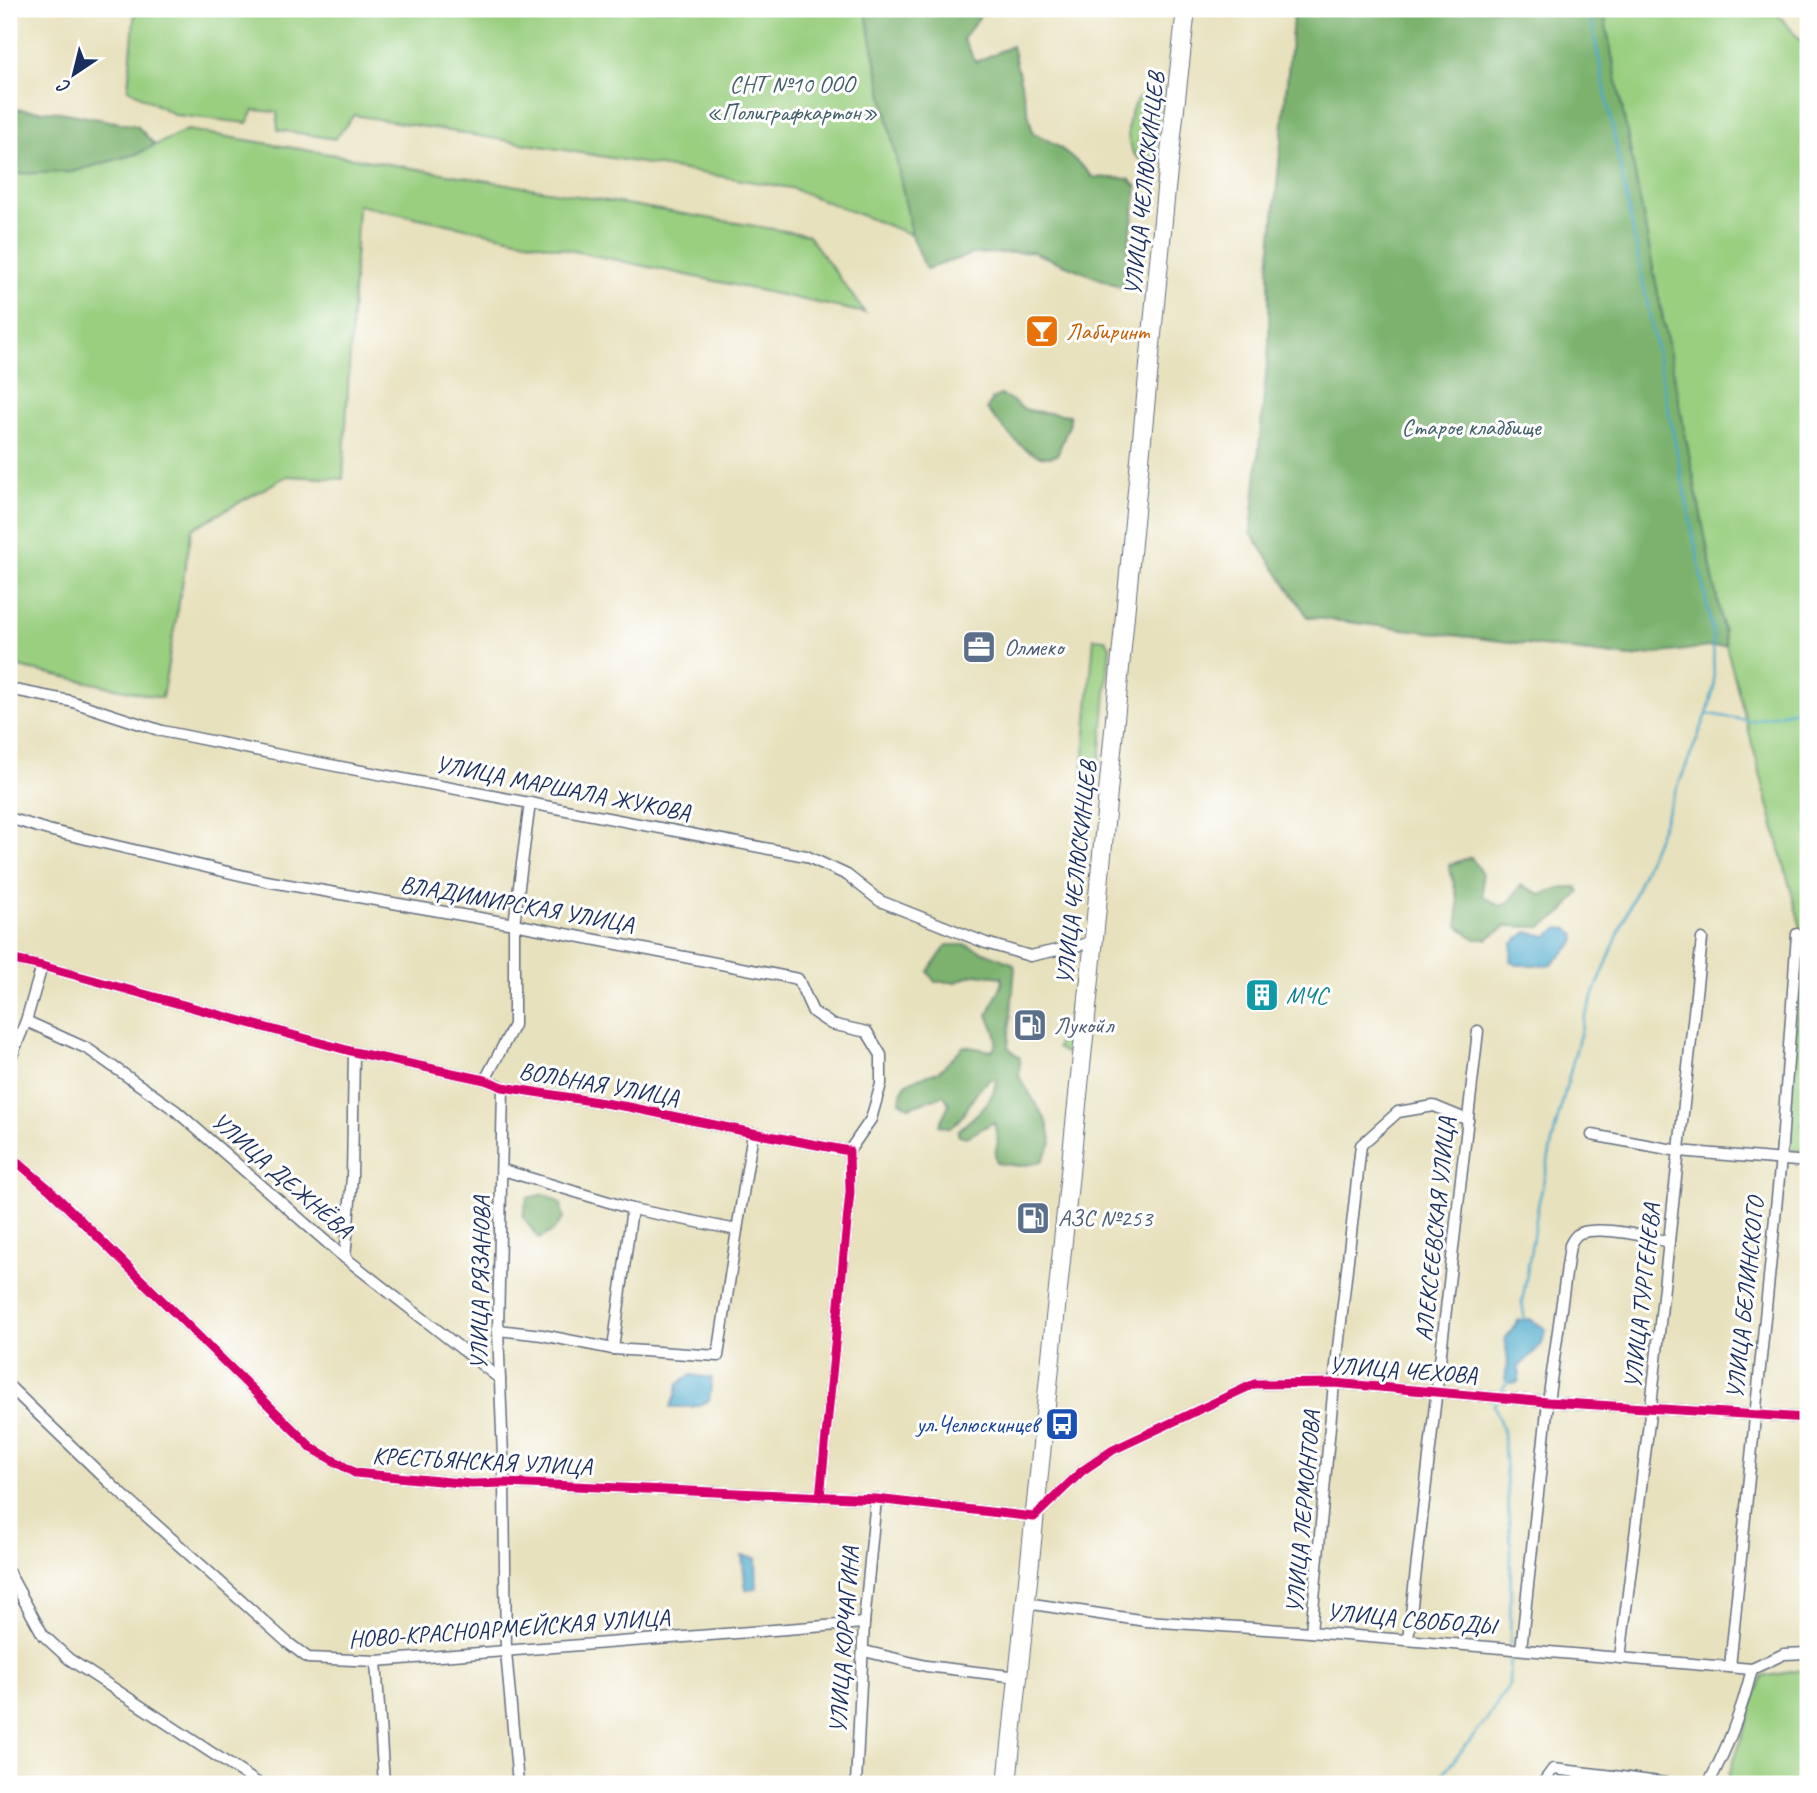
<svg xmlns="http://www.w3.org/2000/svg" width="1817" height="1793" font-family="Caveat,sans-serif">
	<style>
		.green { fill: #9acf80; stroke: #5a7f6f; stroke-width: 2 }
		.forest { fill: #7bb26e; stroke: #4b7066; stroke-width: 2 }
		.water { fill: #4ca9ca; stroke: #346c94; stroke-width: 2 }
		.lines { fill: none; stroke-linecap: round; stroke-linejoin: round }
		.stream { stroke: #4ca9ca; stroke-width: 2.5 }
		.street-casing { stroke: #636d7f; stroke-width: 13 }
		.primary-casing { stroke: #636d7f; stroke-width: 20 }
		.street { stroke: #fff; stroke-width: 10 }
		.primary { stroke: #fff; stroke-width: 18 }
		.cycleway-casing { stroke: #fff; stroke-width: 13 }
		.cycleway { stroke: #d6006c; stroke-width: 9 }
		.labels { text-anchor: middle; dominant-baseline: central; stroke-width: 6; stroke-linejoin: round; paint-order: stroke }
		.park-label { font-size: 24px; fill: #415f68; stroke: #fff }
		.street-label { font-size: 24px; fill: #1b2f5e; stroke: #fff }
		.food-label { font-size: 24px; fill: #c56008; stroke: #fff; text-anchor: start }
		.service-label { font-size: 24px; fill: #4e5e75; stroke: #fff; text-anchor: start }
		.culture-label { font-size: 24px; fill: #0d838f; stroke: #fff; text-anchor: start }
		.transit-label { font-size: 24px; fill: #164399; stroke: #fff; text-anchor: end }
	</style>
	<rect width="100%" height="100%" fill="#fff"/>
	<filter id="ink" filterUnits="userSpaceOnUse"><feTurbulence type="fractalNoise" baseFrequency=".0143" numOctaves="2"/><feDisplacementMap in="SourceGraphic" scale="14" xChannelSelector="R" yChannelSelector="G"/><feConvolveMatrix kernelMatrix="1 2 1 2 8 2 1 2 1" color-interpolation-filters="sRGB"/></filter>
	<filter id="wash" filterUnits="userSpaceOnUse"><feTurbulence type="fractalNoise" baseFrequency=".00686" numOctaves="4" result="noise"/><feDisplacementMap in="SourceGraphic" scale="28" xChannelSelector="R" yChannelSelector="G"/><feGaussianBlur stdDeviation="1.57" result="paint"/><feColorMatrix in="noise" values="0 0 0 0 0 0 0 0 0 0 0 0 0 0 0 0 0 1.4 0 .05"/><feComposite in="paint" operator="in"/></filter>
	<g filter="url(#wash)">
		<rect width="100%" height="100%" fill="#e8e1bd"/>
		<!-- green -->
		<g class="green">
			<path d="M135,9H865L912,235L791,188L354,115L335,139L278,130L277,112L254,110L247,123L175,115L128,89Z"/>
			<path d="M1603,9H1773L1808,49V1106L1802,1125L1808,1127V1152L1787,1149L1802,932L1726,645Z"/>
			<path d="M1154,90L1162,91L1154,158L1151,162C1120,162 1125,112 1139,98C1143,94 1148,92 1154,90Z"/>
			<path d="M187,130L808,235L865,313L358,205L343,479L287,476L192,529L162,698L9,665V174L72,172L139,153Z"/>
			<path d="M1094,638L1105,639L1110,646L1099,772L1096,780L1082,779Z"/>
			<path d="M1073,990L1077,991L1070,1050L1066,1053L1057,1048L1062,1031L1069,1021Z"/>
			<path d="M1808,1669V1784H1726L1762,1677Z"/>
		</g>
		<!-- forest -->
		<g class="forest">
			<path d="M865,9H976L980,16L963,39L976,62L1012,46L1033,133C1057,143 1074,158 1093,177L1129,179L1137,187L1123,288L1033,252L973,254L926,269L912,235Z"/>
			<path d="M1294,9H1603L1726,645L1630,657L1308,617L1251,533L1269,344V268Z"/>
			<path d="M9,109L60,112L137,126L155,145L139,153L72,172L9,174Z"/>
			<path d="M1000,395C1010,397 1016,405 1024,409C1030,412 1061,414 1069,415L1070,423L1057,455C1030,466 1002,426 987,409L992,399Z"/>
			<path d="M1471,857L1482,874L1483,896L1500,906L1508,903L1521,885L1542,895C1554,888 1563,887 1577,887L1580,892L1563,912L1541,927L1507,926L1487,939H1475L1458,926V900L1449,865Z"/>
			<path d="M947,945H966L1012,963L1015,967L1008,1047L1020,1058L1019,1076L1047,1122L1052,1143L1041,1162L1019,1166L997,1163L995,1154L998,1141L994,1122L967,1137L958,1135V1131C973,1117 996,1101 996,1079H991C970,1093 971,1112 950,1128L939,1125L949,1104L944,1095L909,1107L900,1101C902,1073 923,1081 940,1070C948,1064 956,1053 964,1046L992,1051C1002,1040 993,1027 988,1015L1002,984V977L975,974L956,982H935L928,972Z"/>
			<path d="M545,1194L561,1204L563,1218L553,1231L539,1239L523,1217L527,1198Z"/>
		</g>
		<!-- water -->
		<g class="water">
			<path d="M1559,928L1568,929L1575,933L1576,941L1551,965H1517L1511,961L1512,944L1527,932L1547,936Z"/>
			<path d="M1530,1319L1546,1329L1542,1344L1518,1368L1520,1374L1518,1382L1510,1383L1505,1379L1508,1362L1505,1339L1519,1320Z"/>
			<path d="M691,1375L712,1378L709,1401L693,1407H670L676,1395L678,1384Z"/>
			<path d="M742,1556L756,1558L757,1588L746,1590Z"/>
		</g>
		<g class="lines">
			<!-- stream -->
			<g class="stream">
				<path d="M1709,714L1751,721L1808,707"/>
				<path d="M1525,1320L1522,1303L1539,1201L1556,1126L1584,1019L1707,714L1714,687L1713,635L1589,9"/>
				<path d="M1499,1395L1508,1380"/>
				<path d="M1496,1401L1494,1404L1503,1432L1511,1549L1510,1644"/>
				<path d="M1431,1784L1440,1777L1486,1721L1509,1685L1510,1650"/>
			</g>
		</g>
	</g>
	<g filter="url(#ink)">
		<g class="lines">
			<!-- street casing -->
			<g class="street-casing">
				<g id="street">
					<path d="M9,689L70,701L162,731L289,757L806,856L847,875L880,901L986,943L1030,956L1094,942"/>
					<path d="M9,818L48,830L266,881L514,924L798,979L813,1012L831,1024L867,1032L881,1055V1084L871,1119L849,1151"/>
					<path d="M9,959L42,966L354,1052L485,1080L503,1087L629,1107L753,1133L849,1151L850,1192L820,1497"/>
					<path d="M26,1021L88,1049L175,1110L339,1253L500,1379"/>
					<path d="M9,1063L26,1021L42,966"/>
					<path d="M485,1080L514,1025V924L530,803"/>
					<path d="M497,1084L503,1087L498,1330L504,1483L506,1652L518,1784"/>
					<path d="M1592,1135L1679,1151L1808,1162"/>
					<path d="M9,1155L49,1189L312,1448L355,1473L471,1484L504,1483L876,1499L1034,1517L1082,1471L1113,1450L1254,1384L1334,1383L1548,1402L1808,1418"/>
					<path d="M503,1170L632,1209L737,1230L718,1356L613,1349"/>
					<path d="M737,1230L753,1133"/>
					<path d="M345,1258L352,1178L354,1052"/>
					<path d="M498,1330L542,1335L613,1349L632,1209"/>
					<path d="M9,1386L114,1487L287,1642L308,1658L376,1661L864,1623"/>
					<path d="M9,1573L43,1635L69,1659L259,1784"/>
					<path d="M1026,1603L1146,1621L1297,1631L1752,1669L1784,1654L1808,1653"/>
					<path d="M1311,1632L1334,1383L1361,1145L1398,1112L1434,1106L1468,1120"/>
					<path d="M1408,1640L1478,1031"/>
					<path d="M1521,1649L1548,1402L1570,1245C1572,1241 1575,1235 1580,1233C1601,1226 1648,1236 1669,1242"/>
					<path d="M864,1651L926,1666L1018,1677"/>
					<path d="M1620,1658L1651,1406L1702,939"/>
					<path d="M376,1661L384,1784"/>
					<path d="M1730,1667L1781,1158L1797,934"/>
					<path d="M1614,1776L1673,1784"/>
					<path d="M856,1784L864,1623L876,1499"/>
					<path d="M1542,1784L1553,1769L1614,1776L1611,1784"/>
					<path d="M1708,1784C1728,1748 1742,1709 1752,1669"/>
				</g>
			</g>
			<!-- primary casing -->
			<g class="primary-casing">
				<path id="primary" d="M1007,1784L1091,969L1166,189L1186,9"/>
			</g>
			<!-- street -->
			<use href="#street" class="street"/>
			<!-- primary -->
			<use href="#primary" class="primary"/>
			<!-- cycleway casing -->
			<g class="cycleway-casing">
				<g id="cycleway">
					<path d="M9,959L42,966L354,1052L485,1080L503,1087L629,1107L753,1133L849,1151L850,1192L820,1497"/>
					<path d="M9,1155L49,1189L312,1448L355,1473L471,1484L504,1483L876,1499L1034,1517L1082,1471L1113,1450L1254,1384L1334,1383L1548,1402L1808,1418"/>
				</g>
			</g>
			<!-- cycleway -->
			<use href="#cycleway" class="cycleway"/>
		</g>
	</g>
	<!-- icons -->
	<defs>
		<g id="bar-square" transform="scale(1.75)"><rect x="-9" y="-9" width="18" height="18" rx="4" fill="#e8710a" stroke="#fff"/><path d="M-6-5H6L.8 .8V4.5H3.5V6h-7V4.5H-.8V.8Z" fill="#fff"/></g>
		<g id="office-square" transform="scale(1.75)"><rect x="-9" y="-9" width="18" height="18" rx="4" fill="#5c6f8a" stroke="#fff"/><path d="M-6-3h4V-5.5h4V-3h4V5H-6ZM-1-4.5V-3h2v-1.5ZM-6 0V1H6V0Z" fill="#fff"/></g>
		<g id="building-square" transform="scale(1.75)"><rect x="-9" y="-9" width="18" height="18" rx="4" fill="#0f9aa8" stroke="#fff"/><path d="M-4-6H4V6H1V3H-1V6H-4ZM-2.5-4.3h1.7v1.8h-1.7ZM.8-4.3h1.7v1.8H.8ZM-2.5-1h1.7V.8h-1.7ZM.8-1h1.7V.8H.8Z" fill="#fff"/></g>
		<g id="fuel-square" transform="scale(1.75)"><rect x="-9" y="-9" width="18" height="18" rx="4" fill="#5c6f8a" stroke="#fff"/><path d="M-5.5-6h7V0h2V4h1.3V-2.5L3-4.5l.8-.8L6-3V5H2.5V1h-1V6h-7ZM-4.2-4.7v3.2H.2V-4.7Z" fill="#fff"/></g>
		<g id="bus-square" transform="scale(1.75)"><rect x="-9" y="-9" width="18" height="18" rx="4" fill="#1a4fb4" stroke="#fff"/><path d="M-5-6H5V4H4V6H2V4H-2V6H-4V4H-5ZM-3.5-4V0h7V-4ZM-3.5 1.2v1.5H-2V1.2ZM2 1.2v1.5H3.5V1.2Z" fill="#fff"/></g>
	</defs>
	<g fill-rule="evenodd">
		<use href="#bar-square" x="1042" y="331"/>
		<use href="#office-square" x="979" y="647"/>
		<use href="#building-square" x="1262" y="995"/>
		<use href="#fuel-square" x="1030" y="1025"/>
		<use href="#fuel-square" x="1033" y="1218"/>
		<use href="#bus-square" x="1062" y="1424"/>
	</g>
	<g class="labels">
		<!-- park labels -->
		<g class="park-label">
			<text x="792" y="84">СНТ №10 ООО<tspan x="792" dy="28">«Полиграфкартон»</tspan></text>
			<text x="1471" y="427">Старое кладбище</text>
		</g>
		<!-- street labels -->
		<g class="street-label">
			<text transform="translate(1144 184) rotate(-84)">УЛИЦА ЧЕЛЮСКИНЦЕВ</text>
			<text transform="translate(563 788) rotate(11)">УЛИЦА МАРШАЛА ЖУКОВА</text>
			<text transform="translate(1076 873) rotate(-84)">УЛИЦА ЧЕЛЮСКИНЦЕВ</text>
			<text transform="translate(517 904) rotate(10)">ВЛАДИМИРСКАЯ УЛИЦА</text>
			<text transform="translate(599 1084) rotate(10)">ВОЛЬНАЯ УЛИЦА</text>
			<text transform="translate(282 1175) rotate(41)">УЛИЦА ДЕЖНЁВА</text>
			<text transform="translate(1435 1229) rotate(-84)">АЛЕКСЕЕВСКАЯ УЛИЦА</text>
			<text transform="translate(480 1283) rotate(-89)">УЛИЦА РЯЗАНОВА</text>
			<text transform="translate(1642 1296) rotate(-84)">УЛИЦА ТУРГЕНЕВА</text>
			<text transform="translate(1745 1298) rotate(-84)">УЛИЦА БЕЛИНСКОГО</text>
			<text transform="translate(1403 1370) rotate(4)">УЛИЦА ЧЕХОВА</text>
			<text transform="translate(482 1461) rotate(3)">КРЕСТЬЯНСКАЯ УЛИЦА</text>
			<text transform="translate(1303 1512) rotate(-85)">УЛИЦА ЛЕРМОНТОВА</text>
			<text transform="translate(1411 1619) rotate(5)">УЛИЦА СВОБОДЫ</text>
			<text transform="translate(509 1628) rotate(-4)">НОВО-КРАСНОАРМЕЙСКАЯ УЛИЦА</text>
			<text transform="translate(844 1640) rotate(-86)">УЛИЦА КОРЧАГИНА</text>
		</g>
		<!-- food labels -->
		<g class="food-label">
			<text x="1066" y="331">Лабиринт</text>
		</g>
		<!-- service labels -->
		<g class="service-label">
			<text x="1004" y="647">Олмеко</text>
			<text x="1054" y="1025">Лукойл</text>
			<text x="1058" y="1218">АЗС №253</text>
		</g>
		<!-- culture labels -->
		<g class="culture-label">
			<text x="1286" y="995">МЧС</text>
		</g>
		<!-- transit labels -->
		<g class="transit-label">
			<text x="1038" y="1424">ул.Челюскинцев</text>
		</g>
	</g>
	<!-- margin -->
	<rect width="1817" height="1793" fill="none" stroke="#fff" stroke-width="35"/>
	<!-- north arrow -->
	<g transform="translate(74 74) rotate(215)" stroke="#ffffff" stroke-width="5" paint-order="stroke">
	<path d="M0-5L12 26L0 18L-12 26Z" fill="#1b2f5e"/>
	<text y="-10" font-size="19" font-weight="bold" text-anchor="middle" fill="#1b2f5e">С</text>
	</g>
</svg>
